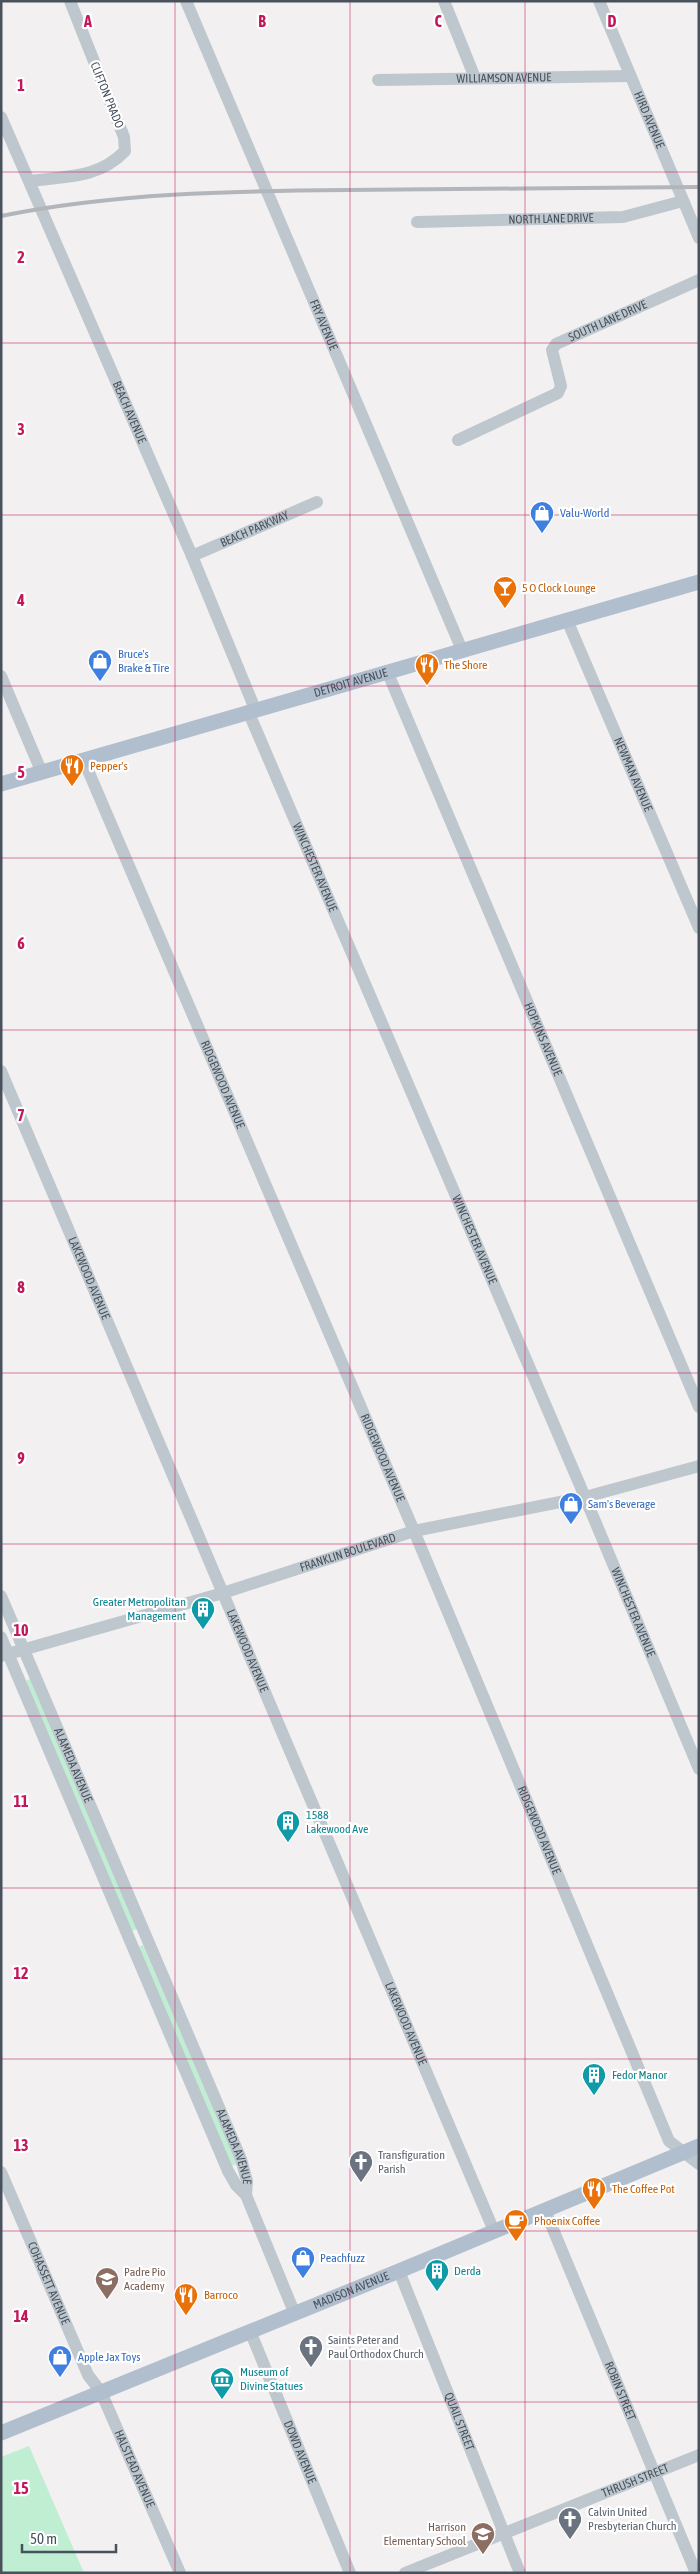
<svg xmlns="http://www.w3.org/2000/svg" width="700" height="2574" font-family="'Asap Condensed',sans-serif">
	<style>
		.green { fill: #c0eed3 }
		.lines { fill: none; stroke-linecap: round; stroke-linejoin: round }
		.minor { stroke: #bec7ce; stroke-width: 12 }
		.major { stroke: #b0becd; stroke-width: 15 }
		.rail { stroke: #b2b5ba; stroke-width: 4 }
		.grid { fill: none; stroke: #c2185b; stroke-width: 1; stroke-opacity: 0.55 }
		.labels { text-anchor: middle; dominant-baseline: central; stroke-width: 4.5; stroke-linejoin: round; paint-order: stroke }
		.street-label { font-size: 12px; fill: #48525d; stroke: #fff }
		.shop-label { font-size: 12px; fill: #366cbe; stroke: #fff; text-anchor: start }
		.food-label { font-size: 12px; fill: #c56008; stroke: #fff; text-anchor: start }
		.culture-label { font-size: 12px; fill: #0d838f; stroke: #fff; text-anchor: start }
		.worship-label { font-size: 12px; fill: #5b616d; stroke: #fff; text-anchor: start }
		.education-label { font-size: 12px; fill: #785e54; stroke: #fff; text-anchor: start }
		.grid-label { font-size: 16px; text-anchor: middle; font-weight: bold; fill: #c2185b; stroke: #fff; stroke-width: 4.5; stroke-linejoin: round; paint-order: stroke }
	</style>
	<rect width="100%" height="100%" fill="#f2f0f0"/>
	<!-- green -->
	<g class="green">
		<path d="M31,1678L137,1929L132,1931L26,1681Z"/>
		<path d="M143,1945L237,2164L232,2166L138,1947Z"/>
		<path d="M29,2446L84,2573H1V2457Z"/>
	</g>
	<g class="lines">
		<!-- minor -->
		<g class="minor">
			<path id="s1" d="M186,1L462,650"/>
			<path d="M444,1L475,78"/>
			<path id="s2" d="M599,1L699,238"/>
			<path id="s3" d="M378,80L630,76"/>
			<path id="s4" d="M1,117L192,556L255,709"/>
			<path d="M30,181C66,176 98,179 125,151L124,137L70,1"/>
			<path id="s5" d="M417,222L623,217L683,201"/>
			<path id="s6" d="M458,440L558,393L561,386L552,350L556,344L699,280"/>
			<path id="s7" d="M192,556L317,502"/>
			<path id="s8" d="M567,620L699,928"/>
			<path id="s9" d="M387,671L699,1407"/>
			<path d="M1,676L42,773"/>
			<path id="s10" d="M248,711L579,1483L699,1769"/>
			<path id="s11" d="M84,761L414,1531L669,2141L699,2164"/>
			<path id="s12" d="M1,1071L494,2231"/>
			<path id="s13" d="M1,1596L241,2159L247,2181L246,2195"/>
			<path d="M1,1637L228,2171L236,2185L246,2195L294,2312"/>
			<path id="s14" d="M1,1656L223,1593L414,1531L585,1497L699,1466"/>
			<path id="s15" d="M1,2172L88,2375L101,2392L180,2573"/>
			<path id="s16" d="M545,2210L696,2573"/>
			<path id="s17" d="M399,2271L520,2573"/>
			<path id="s18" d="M250,2331L350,2573"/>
			<path id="s19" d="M405,2573L699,2455"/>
		</g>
		<!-- major -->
		<g class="major">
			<path id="s20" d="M1,784L699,582"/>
			<path id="s21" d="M1,2433L399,2271L699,2146"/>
		</g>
		<!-- rail -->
		<path class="rail" d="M1,216C115,193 231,191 347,190C464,189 582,188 699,187"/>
	</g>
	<!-- grid -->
	<path class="grid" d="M175,1V2573M350,1V2573M525,1V2573M1,172H699M1,343H699M1,515H699M1,686H699M1,858H699M1,1030H699M1,1201H699M1,1373H699M1,1544H699M1,1716H699M1,1888H699M1,2059H699M1,2231H699M1,2402H699"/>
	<!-- icons -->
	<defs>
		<g id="shop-pin" transform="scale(1.25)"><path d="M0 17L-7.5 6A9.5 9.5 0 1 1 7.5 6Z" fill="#3f7fe0" stroke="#fff"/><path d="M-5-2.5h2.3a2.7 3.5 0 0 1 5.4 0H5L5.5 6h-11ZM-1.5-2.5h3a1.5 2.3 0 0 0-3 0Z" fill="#fff"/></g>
		<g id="bar-pin" transform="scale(1.25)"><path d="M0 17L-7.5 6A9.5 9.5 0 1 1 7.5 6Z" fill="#e8710a" stroke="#fff"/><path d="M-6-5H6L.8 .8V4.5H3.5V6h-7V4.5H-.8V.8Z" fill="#fff"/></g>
		<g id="restaurant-pin" transform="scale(1.25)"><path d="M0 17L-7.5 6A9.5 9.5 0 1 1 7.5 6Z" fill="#e8710a" stroke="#fff"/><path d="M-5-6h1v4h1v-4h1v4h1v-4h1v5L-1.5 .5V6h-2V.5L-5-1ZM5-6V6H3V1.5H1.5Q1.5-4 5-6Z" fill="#fff"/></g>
		<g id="building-pin" transform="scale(1.25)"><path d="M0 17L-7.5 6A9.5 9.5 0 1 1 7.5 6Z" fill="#0f9aa8" stroke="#fff"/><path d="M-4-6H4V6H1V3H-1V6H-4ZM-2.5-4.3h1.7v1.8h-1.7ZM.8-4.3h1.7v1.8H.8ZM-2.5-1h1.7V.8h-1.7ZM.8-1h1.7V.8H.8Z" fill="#fff"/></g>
		<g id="church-pin" transform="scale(1.25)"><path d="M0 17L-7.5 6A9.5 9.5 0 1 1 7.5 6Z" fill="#6b7280" stroke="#fff"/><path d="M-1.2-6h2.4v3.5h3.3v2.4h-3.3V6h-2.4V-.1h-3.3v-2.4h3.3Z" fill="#fff"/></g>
		<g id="cafe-pin" transform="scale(1.25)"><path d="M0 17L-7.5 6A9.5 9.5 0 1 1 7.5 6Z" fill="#e8710a" stroke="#fff"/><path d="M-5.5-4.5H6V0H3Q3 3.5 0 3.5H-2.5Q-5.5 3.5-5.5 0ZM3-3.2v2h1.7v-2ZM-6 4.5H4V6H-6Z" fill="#fff"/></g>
		<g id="school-pin" transform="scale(1.25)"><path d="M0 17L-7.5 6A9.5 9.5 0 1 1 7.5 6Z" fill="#8d6e63" stroke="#fff"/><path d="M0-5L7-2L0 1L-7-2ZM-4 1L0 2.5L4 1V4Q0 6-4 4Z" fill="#fff"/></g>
		<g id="museum-pin" transform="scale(1.25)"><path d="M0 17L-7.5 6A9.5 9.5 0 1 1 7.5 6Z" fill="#0f9aa8" stroke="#fff"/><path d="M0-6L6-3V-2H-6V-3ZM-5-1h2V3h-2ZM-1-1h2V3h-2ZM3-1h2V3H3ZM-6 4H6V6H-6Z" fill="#fff"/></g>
	</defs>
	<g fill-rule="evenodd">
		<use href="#shop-pin" x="542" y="513"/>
		<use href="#bar-pin" x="505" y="588"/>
		<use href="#shop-pin" x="100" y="661"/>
		<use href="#restaurant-pin" x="427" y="665"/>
		<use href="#restaurant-pin" x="72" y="766"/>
		<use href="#shop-pin" x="571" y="1504"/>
		<use href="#building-pin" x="203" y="1609"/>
		<use href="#building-pin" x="288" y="1822"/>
		<use href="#building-pin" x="594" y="2075"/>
		<use href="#church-pin" x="361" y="2162"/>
		<use href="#restaurant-pin" x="594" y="2189"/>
		<use href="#cafe-pin" x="516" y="2221"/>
		<use href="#shop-pin" x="303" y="2258"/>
		<use href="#building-pin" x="437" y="2271"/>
		<use href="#school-pin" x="107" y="2279"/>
		<use href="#restaurant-pin" x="186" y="2295"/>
		<use href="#church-pin" x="311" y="2347"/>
		<use href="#shop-pin" x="60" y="2357"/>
		<use href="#museum-pin" x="222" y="2379"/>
		<use href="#church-pin" x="570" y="2519"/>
		<use href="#school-pin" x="483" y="2534"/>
	</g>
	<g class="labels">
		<!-- street labels -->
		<g class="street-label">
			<text stroke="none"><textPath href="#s3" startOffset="126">WILLIAMSON AVENUE</textPath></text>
			<text transform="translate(107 95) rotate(68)">CLIFTON PRADO</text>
			<text stroke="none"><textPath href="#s2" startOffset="129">HIRD AVENUE</textPath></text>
			<text stroke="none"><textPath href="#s5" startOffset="134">NORTH LANE DRIVE</textPath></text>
			<text stroke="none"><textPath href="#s6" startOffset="219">SOUTH LANE DRIVE</textPath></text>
			<text stroke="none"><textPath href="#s1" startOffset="352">FRY AVENUE</textPath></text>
			<text stroke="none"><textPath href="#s4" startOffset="322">BEACH AVENUE</textPath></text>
			<text stroke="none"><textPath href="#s7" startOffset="68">BEACH PARKWAY</textPath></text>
			<text stroke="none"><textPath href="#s20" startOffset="364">DETROIT AVENUE</textPath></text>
			<text stroke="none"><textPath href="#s8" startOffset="168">NEWMAN AVENUE</textPath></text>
			<text stroke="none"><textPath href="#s10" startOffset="170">WINCHESTER AVENUE</textPath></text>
			<text stroke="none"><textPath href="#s9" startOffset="400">HOPKINS AVENUE</textPath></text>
			<text stroke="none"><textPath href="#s11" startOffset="352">RIDGEWOOD AVENUE</textPath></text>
			<text stroke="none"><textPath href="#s10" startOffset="575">WINCHESTER AVENUE</textPath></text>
			<text stroke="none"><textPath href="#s12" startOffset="225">LAKEWOOD AVENUE</textPath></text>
			<text stroke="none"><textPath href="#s11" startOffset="758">RIDGEWOOD AVENUE</textPath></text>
			<text stroke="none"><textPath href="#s14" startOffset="362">FRANKLIN BOULEVARD</textPath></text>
			<text stroke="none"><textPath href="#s10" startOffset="980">WINCHESTER AVENUE</textPath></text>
			<text stroke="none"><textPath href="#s12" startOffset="630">LAKEWOOD AVENUE</textPath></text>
			<text stroke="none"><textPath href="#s13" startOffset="184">ALAMEDA AVENUE</textPath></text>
			<text stroke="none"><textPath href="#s11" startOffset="1162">RIDGEWOOD AVENUE</textPath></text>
			<text stroke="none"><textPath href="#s12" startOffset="1035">LAKEWOOD AVENUE</textPath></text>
			<text stroke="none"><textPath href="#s13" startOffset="598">ALAMEDA AVENUE</textPath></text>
			<text stroke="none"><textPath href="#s15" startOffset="121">COHASSETT AVENUE</textPath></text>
			<text stroke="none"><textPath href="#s21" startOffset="378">MADISON AVENUE</textPath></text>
			<text stroke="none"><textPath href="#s16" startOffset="196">ROBIN STREET</textPath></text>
			<text stroke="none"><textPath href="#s17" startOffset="162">QUAIL STREET</textPath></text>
			<text stroke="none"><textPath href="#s18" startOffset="131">DOWD AVENUE</textPath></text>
			<text stroke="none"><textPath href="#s15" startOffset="326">HALSTEAD AVENUE</textPath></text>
			<text stroke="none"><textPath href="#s19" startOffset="248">THRUSH STREET</textPath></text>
		</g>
		<!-- shop labels -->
		<g class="shop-label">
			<text x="560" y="513">Valu-World</text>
			<text x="118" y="654">Bruce's<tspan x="118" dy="14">Brake &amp; Tire</tspan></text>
			<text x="588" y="1504">Sam's Beverage</text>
			<text x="320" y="2258">Peachfuzz</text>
			<text x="78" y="2357">Apple Jax Toys</text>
		</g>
		<!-- food labels -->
		<g class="food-label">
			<text x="522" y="588">5 O Clock Lounge</text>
			<text x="444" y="665">The Shore</text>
			<text x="90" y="766">Pepper's</text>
			<text x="612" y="2189">The Coffee Pot</text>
			<text x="534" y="2221">Phoenix Coffee</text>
			<text x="204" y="2295">Barroco</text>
		</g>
		<!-- culture labels -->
		<g class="culture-label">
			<text x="186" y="1602" text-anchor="end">Greater Metropolitan<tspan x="186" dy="14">Management</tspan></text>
			<text x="306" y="1815">1588<tspan x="306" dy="14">Lakewood Ave</tspan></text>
			<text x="612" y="2075">Fedor Manor</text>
			<text x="454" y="2271">Derda</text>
			<text x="240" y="2372">Museum of<tspan x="240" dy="14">Divine Statues</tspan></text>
		</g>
		<!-- worship labels -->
		<g class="worship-label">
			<text x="378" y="2155">Transfiguration<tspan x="378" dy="14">Parish</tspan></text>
			<text x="328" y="2340">Saints Peter and<tspan x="328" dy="14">Paul Orthodox Church</tspan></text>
			<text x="588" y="2512">Calvin United<tspan x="588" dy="14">Presbyterian Church</tspan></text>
		</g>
		<!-- education labels -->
		<g class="education-label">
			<text x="124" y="2272">Padre Pio<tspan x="124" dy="14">Academy</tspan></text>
			<text x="466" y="2527" text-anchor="end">Harrison<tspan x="466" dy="14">Elementary School</tspan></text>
		</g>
	</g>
	<g class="grid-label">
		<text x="88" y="27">A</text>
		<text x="262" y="27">B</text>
		<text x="438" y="27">C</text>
		<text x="612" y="27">D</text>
		<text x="21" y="91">1</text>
		<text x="21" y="263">2</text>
		<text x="21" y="435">3</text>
		<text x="21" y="606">4</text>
		<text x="21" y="778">5</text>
		<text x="21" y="949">6</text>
		<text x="21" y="1121">7</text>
		<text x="21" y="1293">8</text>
		<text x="21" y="1464">9</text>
		<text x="21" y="1636">10</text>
		<text x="21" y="1807">11</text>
		<text x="21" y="1979">12</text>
		<text x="21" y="2151">13</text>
		<text x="21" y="2322">14</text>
		<text x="21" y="2494">15</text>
	</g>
	<!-- border -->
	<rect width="700" height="2574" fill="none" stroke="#48525d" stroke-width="5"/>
	<!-- scale -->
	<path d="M22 2544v8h94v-8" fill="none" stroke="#48525d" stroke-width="2.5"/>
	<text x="30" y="2544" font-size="15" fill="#48525d" stroke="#ffffff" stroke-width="4" paint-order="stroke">50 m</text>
</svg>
